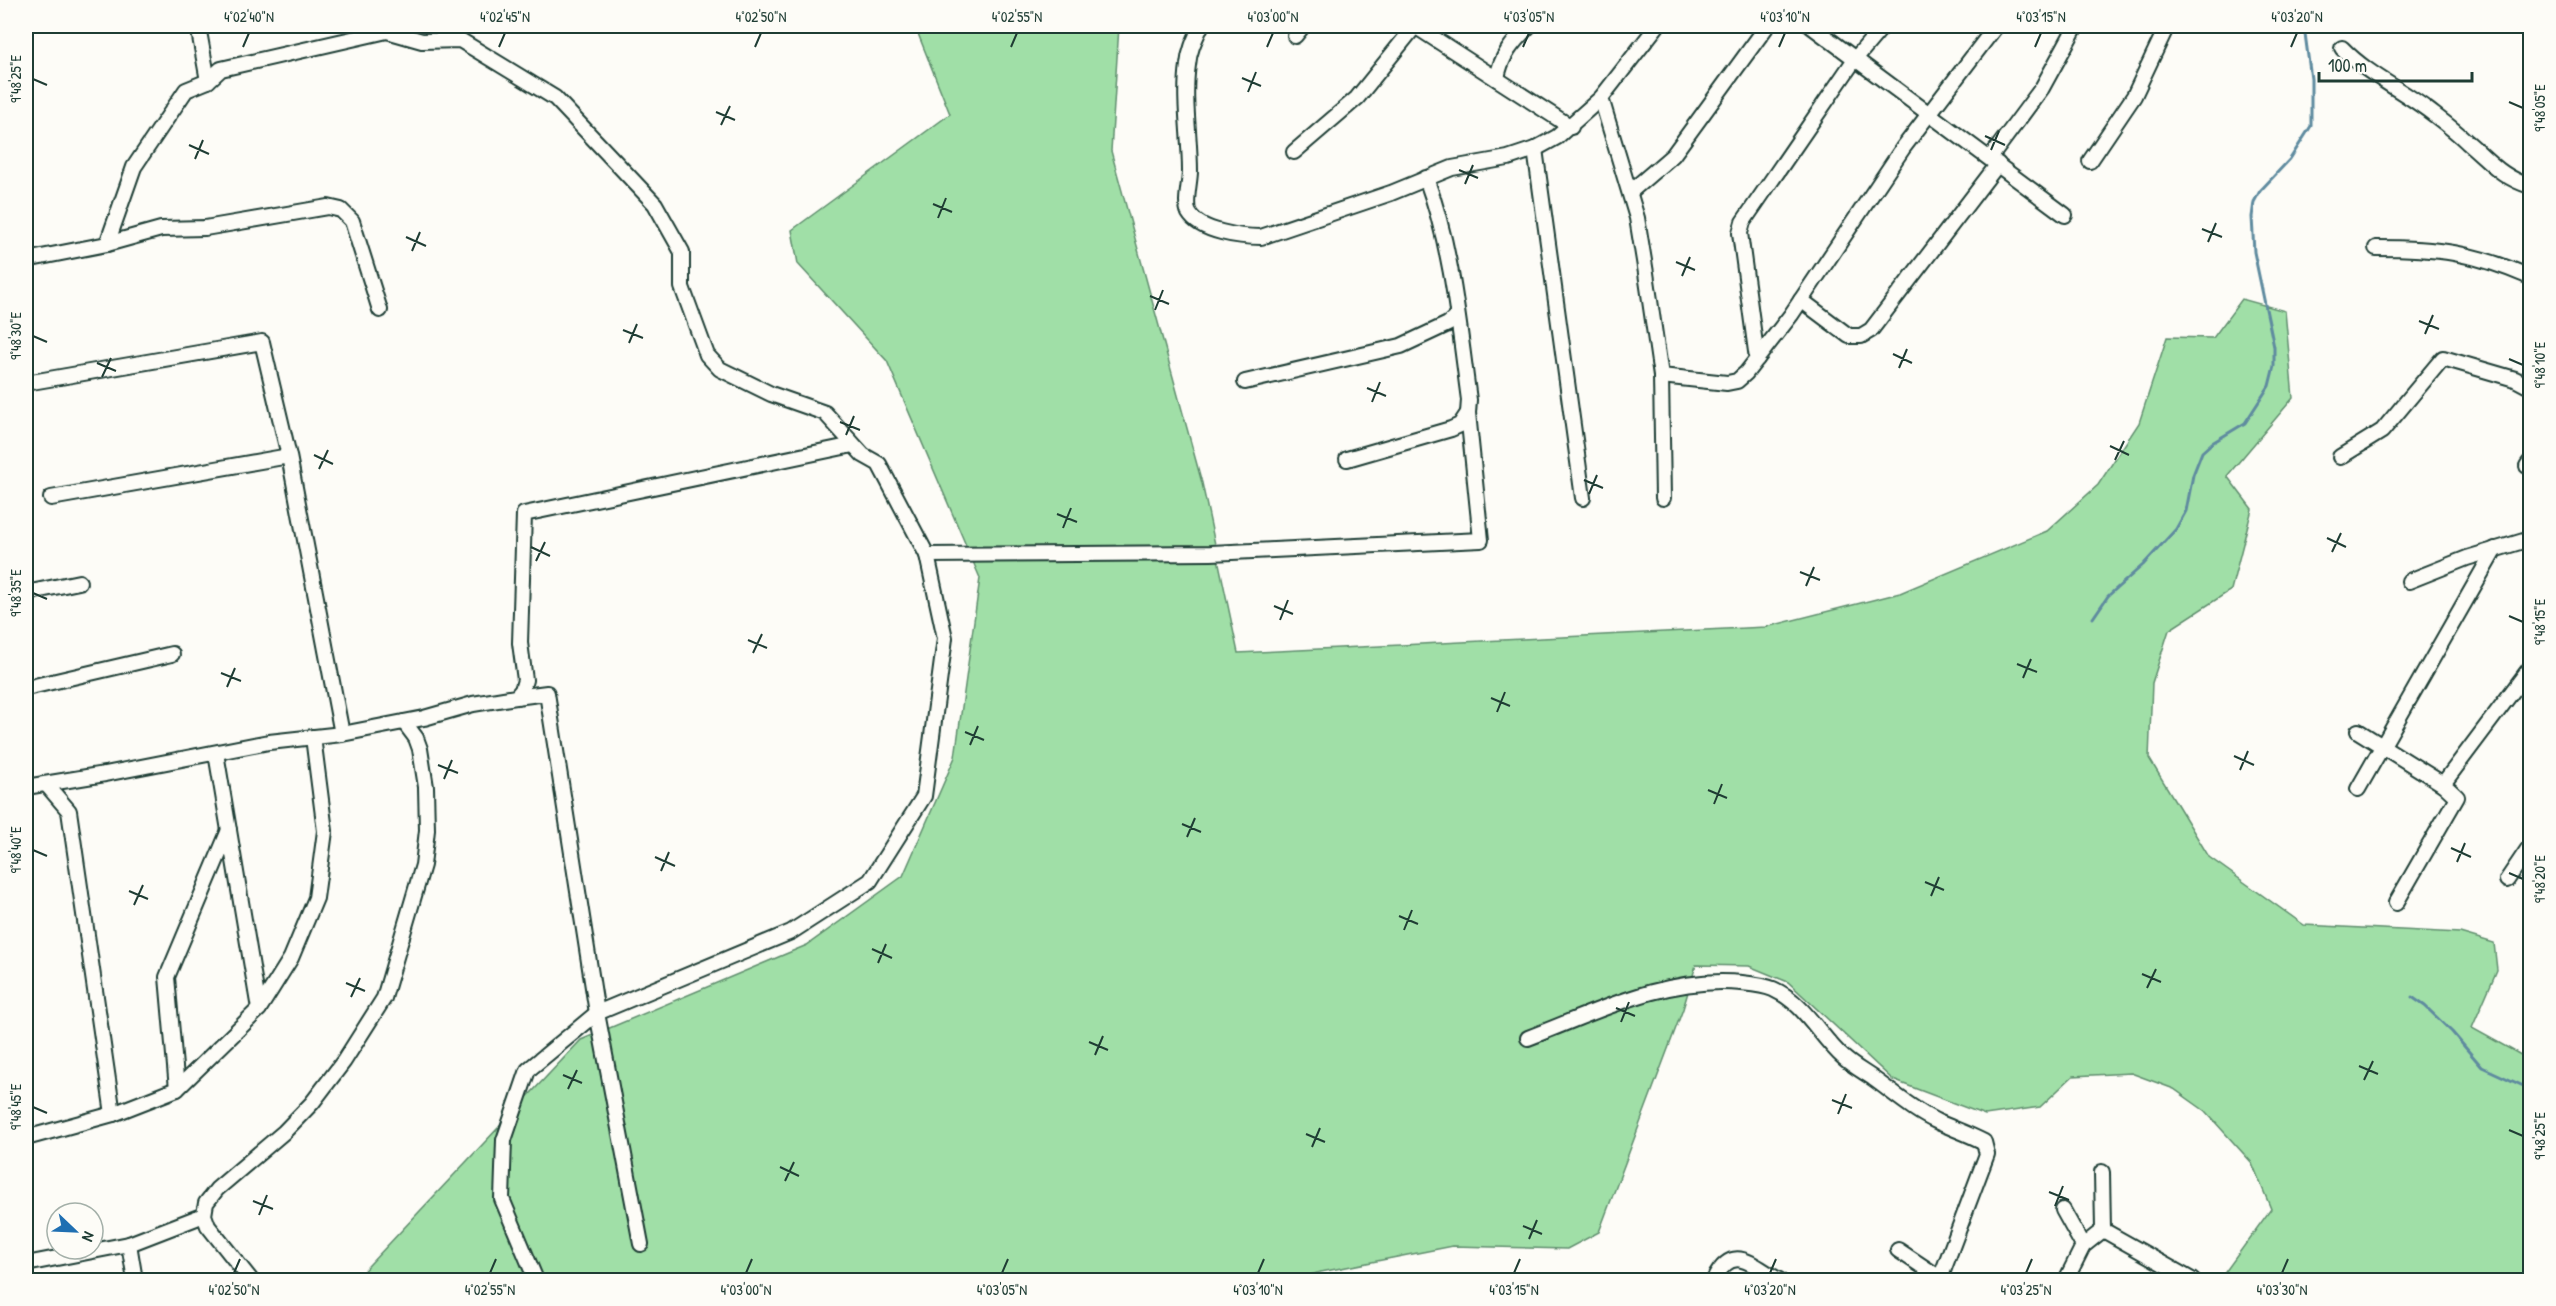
<svg xmlns="http://www.w3.org/2000/svg" width="2556" height="1306" font-family="'Patrick Hand',sans-serif">
	<style>
		.green { fill: #a0dfa7; stroke: #608e6e; stroke-width: 1.5 }
		.lines { fill: none; stroke-linecap: round; stroke-linejoin: round }
		.stream { stroke: #5f8b9f; stroke-width: 3 }
		.minor-casing { stroke: #1f3d34; stroke-width: 18 }
		.minor { stroke: #fdfcf7; stroke-width: 14 }
		.ticks { fill: none; stroke: #1f3d34; stroke-width: 2 }
		.neatline { fill: none; stroke: #1f3d34; stroke-width: 2 }
		.ticks-label { font-size: 15px; text-anchor: middle; fill: #1f3d34 }
	</style>
	<rect width="100%" height="100%" fill="#fdfcf7"/>
	<filter id="ink" filterUnits="userSpaceOnUse"><feTurbulence type="fractalNoise" baseFrequency=".0167" numOctaves="2"/><feDisplacementMap in="SourceGraphic" scale="12" xChannelSelector="R" yChannelSelector="G"/><feConvolveMatrix kernelMatrix="1 2 1 2 8 2 1 2 1" color-interpolation-filters="sRGB"/></filter>
	<g filter="url(#ink)">
		<!-- green -->
		<path class="green" d="M915,26H1119L1111,151L1202,483L1238,653L1766,627L1900,593L2047,531L2098,485L2139,423L2167,337L2213,338L2242,299L2285,311L2293,398L2227,476L2252,509L2231,590L2169,630L2152,683L2149,758L2209,857L2304,925L2460,933L2494,943L2497,970L2472,1028L2530,1060V1280H2232L2223,1275L2271,1209L2252,1163L2205,1111L2174,1089L2131,1073L2073,1076L2040,1107L1985,1115L1893,1080L1788,982L1749,966L1696,965L1683,1009L1599,1232L1567,1249L1453,1246L1321,1272L1291,1280H355L581,1040L807,945L903,876L955,757L980,578L887,361L798,264L792,230L950,114Z"/>
		<g class="lines">
			<!-- stream -->
			<g class="stream">
				<path d="M2093,618L2108,596L2143,565L2176,529L2186,511L2193,475L2202,452L2212,443L2245,423L2269,386L2274,366V347L2254,252L2252,217L2254,202L2260,191L2290,159L2311,126V79L2304,26"/>
				<path d="M2412,997L2425,1006L2452,1032L2482,1067L2530,1089"/>
			</g>
			<!-- minor casing -->
			<g class="minor-casing">
				<g id="minor">
					<path d="M198,26L208,81"/>
					<path d="M1201,26C1195,39 1189,51 1188,65C1183,99 1190,137 1190,171C1190,183 1184,203 1189,213C1200,232 1241,237 1261,237L1391,193L1452,168L1508,158L1535,149L1557,137L1601,98L1657,26"/>
					<path d="M1811,26L2065,215"/>
					<path d="M1295,36L1303,26"/>
					<path d="M2342,48C2367,74 2399,88 2428,110C2441,120 2455,130 2467,142C2490,161 2501,177 2530,186"/>
					<path d="M1497,79C1500,57 1513,42 1529,26"/>
					<path d="M1601,98L1637,218L1646,273L1661,376L1663,498"/>
					<path d="M1535,149L1583,498"/>
					<path d="M1294,152L1357,98L1415,26L1571,127"/>
					<path d="M1990,158L2042,88L2076,26"/>
					<path d="M2090,161L2134,96L2167,26"/>
					<path d="M1630,192L1673,155L1767,26"/>
					<path d="M107,244L134,167L186,90L208,81L221,69L387,31L422,41L460,40L555,98L655,204L682,252V287L707,355L720,369L771,394L825,413L863,455L879,464L927,555L1211,553L1481,540L1468,413L1469,400C1459,326 1452,248 1426,178"/>
					<path d="M2376,248C2438,248 2472,252 2530,277"/>
					<path d="M26,260L107,244L161,229L205,228L328,207L341,210L352,221L380,310"/>
					<path d="M1801,300L1849,336H1861L1871,330L1998,164"/>
					<path d="M1757,359L1740,233L1743,222L1855,59L1883,26"/>
					<path d="M1661,376L1727,383L1737,381L1746,373L1791,315L1903,148L1996,26"/>
					<path d="M1245,382L1401,346L1448,324L1457,316"/>
					<path d="M26,383L262,342L289,456L342,734"/>
					<path d="M2340,457L2382,431L2443,358L2515,379L2530,387"/>
					<path d="M1347,459L1451,429L1460,425L1468,413"/>
					<path d="M2527,466L2530,462"/>
					<path d="M51,498L289,456"/>
					<path d="M2409,581L2467,558L2530,539"/>
					<path d="M26,593L79,582"/>
					<path d="M26,688L172,654"/>
					<path d="M516,697L547,693L597,1013L641,1244"/>
					<path d="M2358,731L2443,784"/>
					<path d="M216,753L259,1009"/>
					<path d="M46,784L69,811L113,1114"/>
					<path d="M26,787L105,774L269,742L342,734L424,718L473,704L516,697L522,690L525,680L520,643L524,514L853,445"/>
					<path d="M2358,789L2495,549"/>
					<path d="M2507,880L2530,846"/>
					<path d="M2396,903L2457,797L2443,784L2530,668"/>
					<path d="M1528,1038C1596,1012 1668,975 1742,983C1752,984 1764,985 1773,989C1805,1003 1819,1036 1844,1058C1853,1066 1864,1072 1874,1079C1895,1094 1914,1111 1938,1122C1954,1129 1969,1134 1984,1142L1987,1154L1940,1279"/>
					<path d="M177,1089L167,977L229,830"/>
					<path d="M26,1138L113,1114L177,1089L259,1009L291,958L316,898L325,831L313,737"/>
					<path d="M2063,1210L2083,1246"/>
					<path d="M2103,1230L2192,1280"/>
					<path d="M129,1244L135,1280"/>
					<path d="M1898,1250L1943,1280"/>
					<path d="M26,1264L129,1244L204,1215"/>
					<path d="M26,1279V1280"/>
					<path d="M251,1280L208,1226L204,1215L206,1203L217,1189L284,1132L312,1103L344,1061L384,998L423,865L427,830L426,787L420,749L416,738L404,722"/>
					<path d="M536,1280L502,1199L504,1140L528,1070L597,1013L791,932L870,881L924,796L945,638L927,555"/>
					<path d="M1714,1280C1733,1242 1751,1265 1779,1280"/>
					<path d="M2066,1280L2083,1246L2103,1230L2102,1172"/>
				</g>
			</g>
			<!-- minor -->
			<use href="#minor" class="minor"/>
		</g>
	</g>
	<!-- ticks -->
	<path class="ticks" d="M243,47L249,33M499,47L505,33M755,47L761,33M1011,47L1017,33M1267,47L1273,33M1523,47L1529,33M1779,47L1785,33M2035,47L2041,33M2291,47L2297,33M1242,78L1261,86M33,79L47,85M1248,92L1256,72M2509,102L2523,108M716,112L735,120M721,125L730,106M1985,136L2005,145M189,145L209,154M1991,150L1999,131M195,159L203,140M1459,170L1478,178M1465,184L1473,165M933,204L952,212M938,218L946,198M2202,229L2222,237M406,237L426,246M2208,242L2216,223M412,251L420,232M1676,262L1695,270M1682,276L1690,257M1150,296L1169,304M1155,310L1163,290M2419,321L2439,329M623,330L643,338M2425,334L2433,315M33,336L47,342M629,343L637,324M1893,354L1912,363M2509,359L2523,365M97,363L116,371M1899,368L1907,349M102,377L111,358M1367,388L1386,396M1372,402L1380,382M840,422L860,430M846,435L854,416M2110,446L2129,455M314,455L333,464M2115,460L2124,441M319,469L328,450M1584,480L1603,488M1589,494L1597,475M1057,514L1077,522M1063,528L1071,508M2327,538L2346,547M531,547L550,556M2332,552L2341,533M536,561L545,542M1800,572L1820,580M1806,586L1814,567M33,593L47,599M1274,606L1293,614M2509,616L2523,622M1280,620L1288,600M748,640L767,648M753,653L762,634M2017,664L2037,672M221,673L241,681M2023,678L2031,659M227,687L235,668M1491,698L1510,706M1497,712L1505,692M965,732L984,740M970,745L978,726M2234,756L2254,765M438,765L458,773M2240,770L2248,751M444,779L452,760M1708,790L1727,798M1714,804L1722,784M1182,824L1201,832M1187,837L1195,818M2451,848L2471,857M33,850L47,856M655,857L675,866M2457,862L2465,843M661,871L669,852M2509,873L2523,879M1925,882L1944,890M129,891L148,899M1931,896L1939,877M134,905L143,885M1399,916L1418,924M1404,930L1412,910M872,949L892,958M878,963L886,944M2142,974L2161,982M346,983L365,991M2147,988L2156,969M351,997L360,978M1616,1008L1635,1016M1621,1022L1629,1002M1089,1042L1108,1050M1095,1055L1103,1036M2359,1066L2378,1074M563,1075L582,1083M2364,1080L2373,1061M568,1089L577,1070M1832,1100L1852,1108M33,1107L47,1113M1838,1114L1846,1094M2509,1130L2523,1136M1306,1134L1325,1142M1312,1147L1320,1128M780,1167L799,1176M785,1181L794,1162M2049,1192L2069,1200M253,1201L273,1209M2055,1206L2063,1186M259,1215L267,1195M1523,1226L1542,1234M1529,1239L1537,1220M234,1273L240,1259M490,1273L496,1259M746,1273L752,1259M1002,1273L1008,1259M1258,1273L1264,1259M1514,1273L1520,1259M1770,1273L1776,1259M2026,1273L2032,1259M2282,1273L2288,1259"/>
	<!-- margin -->
	<rect width="2556" height="1306" fill="none" stroke="#fdfcf7" stroke-width="66"/>
	<!-- north arrow -->
	<g transform="translate(75 1231) rotate(113)"><circle r="28" fill="#fdfcf7" stroke="#a4b0a9" stroke-width="1.5"/>
	<path d="M0-4.5L10 22L0 15L-10 22Z" fill="#1f6fb2"/>
	<text y="-9" font-size="16" font-weight="bold" text-anchor="middle" fill="#1f3d34">N</text>
	</g>
	<!-- scale -->
	<path d="M2319 72v9h153v-9" fill="none" stroke="#1f3d34" stroke-width="3"/>
	<text x="2328" y="72" font-size="18" fill="#1f3d34" stroke="#fdfcf7" stroke-width="4.5" paint-order="stroke">100 m</text>
	<rect x="33" y="33" width="2490" height="1240" class="neatline"/>
	<g class="ticks-label">
		<text x="249" y="22">4°02'40"N</text>
		<text x="505" y="22">4°02'45"N</text>
		<text x="761" y="22">4°02'50"N</text>
		<text x="1017" y="22">4°02'55"N</text>
		<text x="1273" y="22">4°03'00"N</text>
		<text x="1529" y="22">4°03'05"N</text>
		<text x="1785" y="22">4°03'10"N</text>
		<text x="2041" y="22">4°03'15"N</text>
		<text x="2297" y="22">4°03'20"N</text>
		<text transform="translate(16 79) rotate(-90)" y="5">9°48'25"E</text>
		<text transform="translate(2540 108) rotate(-90)" y="5">9°48'05"E</text>
		<text transform="translate(16 336) rotate(-90)" y="5">9°48'30"E</text>
		<text transform="translate(2540 365) rotate(-90)" y="5">9°48'10"E</text>
		<text transform="translate(16 593) rotate(-90)" y="5">9°48'35"E</text>
		<text transform="translate(2540 622) rotate(-90)" y="5">9°48'15"E</text>
		<text transform="translate(16 850) rotate(-90)" y="5">9°48'40"E</text>
		<text transform="translate(2540 879) rotate(-90)" y="5">9°48'20"E</text>
		<text transform="translate(16 1107) rotate(-90)" y="5">9°48'45"E</text>
		<text transform="translate(2540 1136) rotate(-90)" y="5">9°48'25"E</text>
		<text x="234" y="1295">4°02'50"N</text>
		<text x="490" y="1295">4°02'55"N</text>
		<text x="746" y="1295">4°03'00"N</text>
		<text x="1002" y="1295">4°03'05"N</text>
		<text x="1258" y="1295">4°03'10"N</text>
		<text x="1514" y="1295">4°03'15"N</text>
		<text x="1770" y="1295">4°03'20"N</text>
		<text x="2026" y="1295">4°03'25"N</text>
		<text x="2282" y="1295">4°03'30"N</text>
	</g>
</svg>
